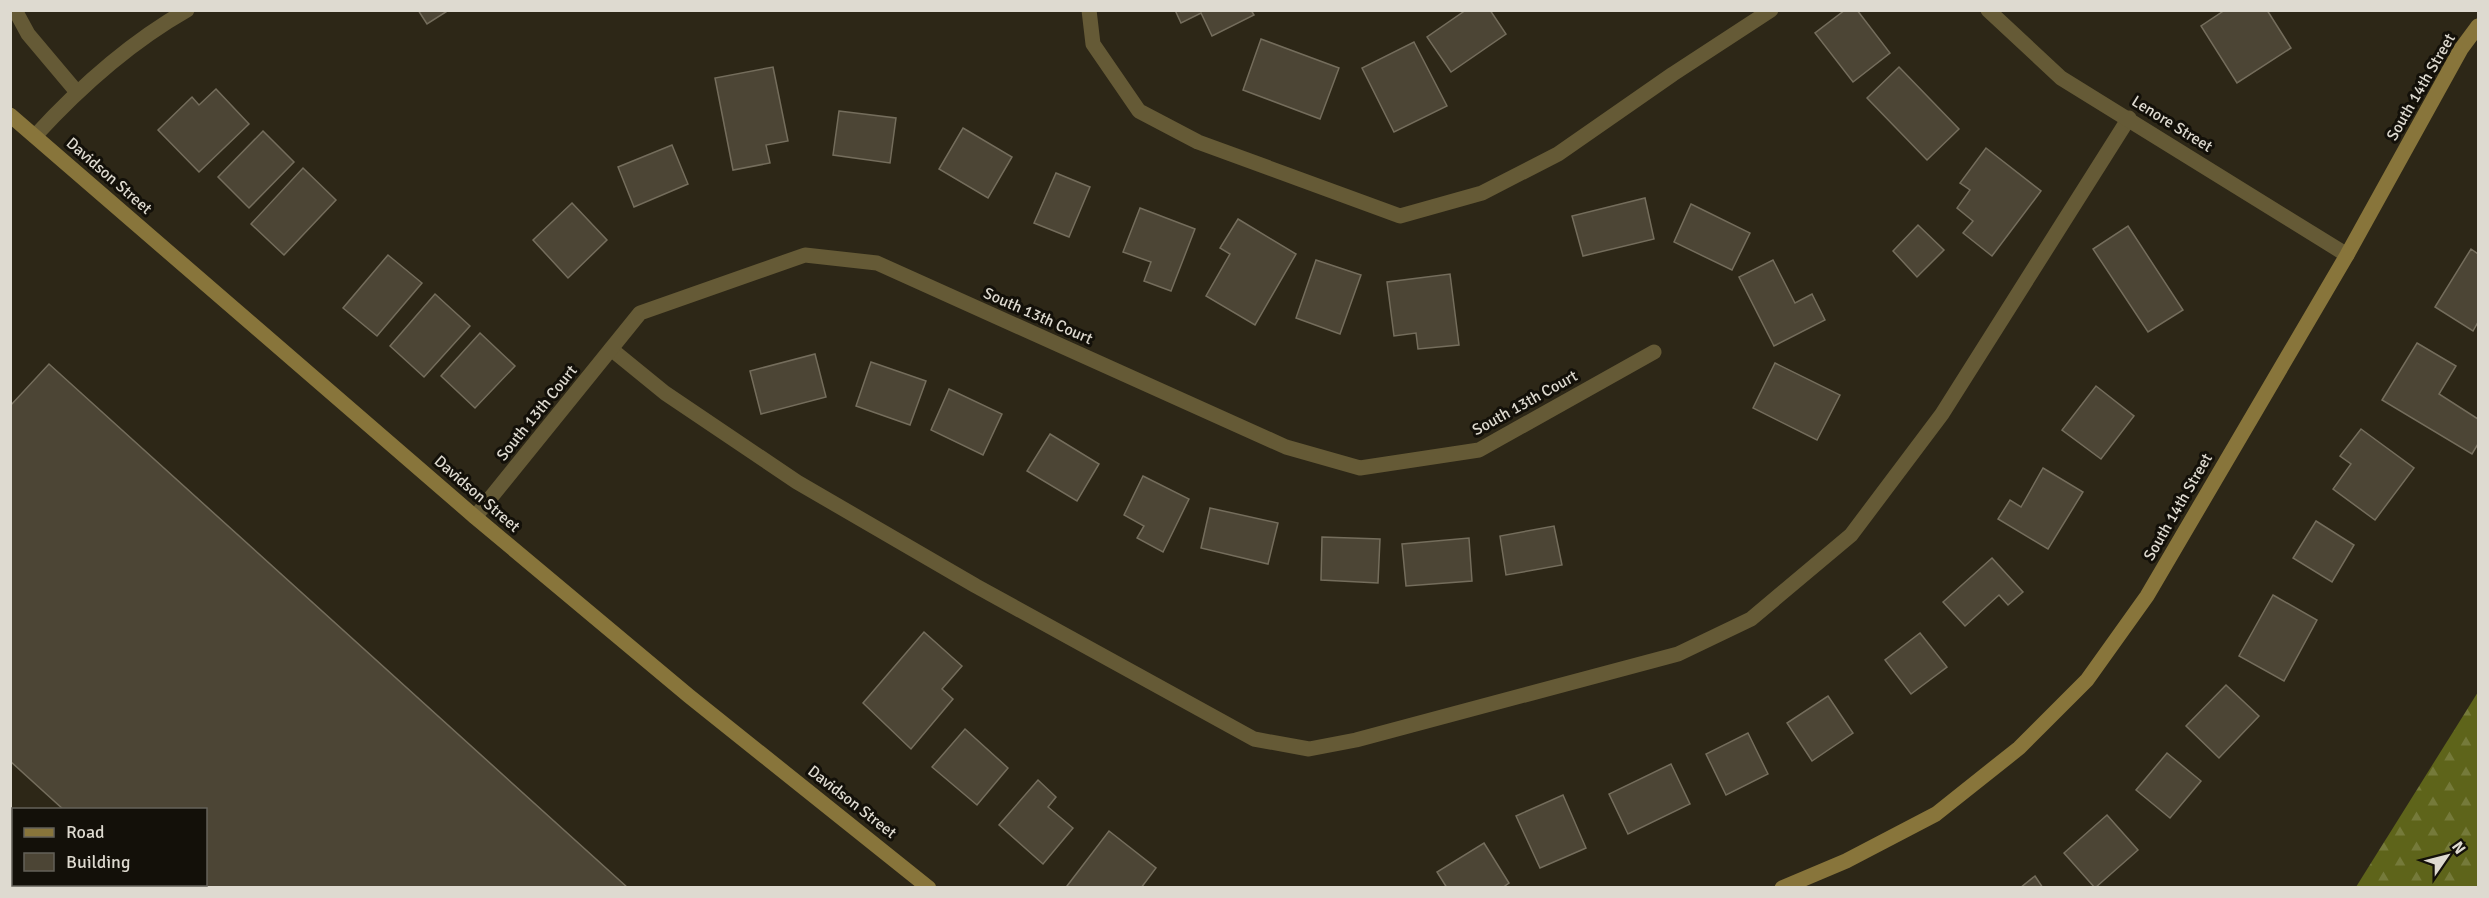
<svg xmlns="http://www.w3.org/2000/svg" width="2489" height="898" font-family="Signika,sans-serif">
	<style>
		.forest { fill: url(#forest-firs) }
		.building { fill: #4c4535; stroke: #746d5c; stroke-width: 1.5 }
		.lines { fill: none; stroke-linecap: round; stroke-linejoin: round }
		.lane { stroke: #655a36; stroke-width: 15 }
		.street { stroke: #655a36; stroke-width: 15 }
		.secondary { stroke: #88753b; stroke-width: 15 }
		.labels { text-anchor: middle; dominant-baseline: central; stroke-width: 6; stroke-linejoin: round; paint-order: stroke }
		.street-label { font-size: 16px; fill: #dedad0; stroke: #131009 }
	</style>
	<defs>
		<pattern id="forest-firs" width="22" height="20" patternUnits="userSpaceOnUse" patternTransform="scale(1.5)"><rect width="22" height="20" fill="#5e641a"/><path d="M5 1l3.5 6h-7zM16 11l3.5 6h-7z" fill="#757a3a"/></pattern>
	</defs>
	<rect width="100%" height="100%" fill="#2d2717"/>
	<!-- forest -->
	<path class="forest" d="M2478,692V887H2356Z"/>
	<!-- building -->
	<g class="building">
		<path d="M418,10H449L427,24Z"/>
		<path d="M1175,10H1251L1254,15L1212,36L1201,13L1181,23Z"/>
		<path d="M1466,10H1490L1506,34L1451,72L1427,37Z"/>
		<path d="M1845,10H1857L1890,53L1853,82L1815,33Z"/>
		<path d="M2225,10H2267L2291,48L2237,83L2201,26Z"/>
		<path d="M1261,39L1339,68L1320,119L1243,90Z"/>
		<path d="M1414,42L1447,106L1394,132L1362,68Z"/>
		<path d="M773,67L788,141L766,145L770,163L733,170L715,78Z"/>
		<path d="M1899,67L1959,129L1927,160L1867,98Z"/>
		<path d="M216,89L249,124L199,172L158,130L192,97L199,105Z"/>
		<path d="M839,111L896,118L890,163L833,155Z"/>
		<path d="M963,128L1012,157L988,198L939,169Z"/>
		<path d="M263,131L294,162L249,208L218,177Z"/>
		<path d="M672,145L688,184L634,207L618,167Z"/>
		<path d="M1986,148L2041,191L1992,256L1963,233L1973,221L1957,208L1970,190L1960,183Z"/>
		<path d="M303,168L336,200L284,255L251,224Z"/>
		<path d="M1056,173L1090,187L1069,237L1034,223Z"/>
		<path d="M1645,198L1654,239L1583,256L1572,216Z"/>
		<path d="M572,203L607,240L568,278L533,240Z"/>
		<path d="M1691,204L1750,233L1732,270L1674,242Z"/>
		<path d="M1140,208L1195,229L1171,291L1144,281L1151,262L1123,252Z"/>
		<path d="M1238,219L1296,254L1255,325L1206,296L1230,254L1220,248Z"/>
		<path d="M1918,225L1944,250L1917,277L1893,251Z"/>
		<path d="M2128,226L2183,310L2148,332L2093,249Z"/>
		<path d="M2471,249L2478,254V322L2473,331L2435,307Z"/>
		<path d="M388,255L422,283L377,336L343,308Z"/>
		<path d="M1316,260L1361,275L1340,334L1296,318Z"/>
		<path d="M1773,260L1795,303L1812,294L1825,320L1774,346L1739,277Z"/>
		<path d="M1450,274L1459,345L1418,349L1416,333L1394,336L1387,282Z"/>
		<path d="M435,294L470,326L424,377L390,346Z"/>
		<path d="M480,333L515,366L475,408L441,376Z"/>
		<path d="M2417,343L2456,366L2439,394L2478,419V444L2472,454L2382,400Z"/>
		<path d="M815,354L826,397L761,414L750,371Z"/>
		<path d="M871,362L926,381L910,425L856,406Z"/>
		<path d="M1775,363L1840,395L1817,440L1753,408Z"/>
		<path d="M49,364L628,888H150L147,884H206V810H64L10,761V406Z"/>
		<path d="M2096,386L2134,416L2101,459L2062,430Z"/>
		<path d="M949,389L1002,414L983,455L931,430Z"/>
		<path d="M2361,429L2414,468L2375,520L2333,489L2351,464L2340,456Z"/>
		<path d="M1050,434L1099,464L1077,501L1027,471Z"/>
		<path d="M2043,468L2083,492L2048,549L1998,519L2010,500L2021,507Z"/>
		<path d="M1143,476L1189,499L1163,552L1137,538L1144,526L1124,515Z"/>
		<path d="M1210,508L1278,523L1268,564L1201,548Z"/>
		<path d="M2316,521L2354,545L2332,582L2293,558Z"/>
		<path d="M1554,526L1562,565L1506,575L1500,536Z"/>
		<path d="M1322,537L1380,539L1378,583L1321,580Z"/>
		<path d="M1469,538L1472,581L1406,586L1402,544Z"/>
		<path d="M1992,558L2023,592L2008,605L1999,595L1965,626L1943,602Z"/>
		<path d="M2273,595L2317,620L2284,681L2239,656Z"/>
		<path d="M924,632L962,666L942,689L953,699L911,749L863,703Z"/>
		<path d="M1920,633L1947,667L1911,694L1885,660Z"/>
		<path d="M2226,685L2259,716L2219,758L2186,726Z"/>
		<path d="M1828,696L1853,733L1812,761L1787,723Z"/>
		<path d="M965,729L1008,768L977,805L932,767Z"/>
		<path d="M1748,733L1768,774L1726,795L1706,754Z"/>
		<path d="M2167,753L2201,781L2170,818L2136,790Z"/>
		<path d="M1671,764L1690,804L1628,834L1609,794Z"/>
		<path d="M1038,780L1056,797L1048,807L1073,828L1043,864L999,825Z"/>
		<path d="M1563,795L1586,848L1540,868L1516,816Z"/>
		<path d="M2107,815L2138,850L2095,888L2064,853Z"/>
		<path d="M1109,831L1156,868L1141,888H1069L1067,886Z"/>
		<path d="M1484,843L1509,883L1502,888H1447L1437,872Z"/>
		<path d="M2035,876L2043,888H2020Z"/>
	</g>
	<g class="lines">
		<!-- lane -->
		<g class="lane">
			<path d="M1089,10L1093,44L1139,111L1198,142L1400,216L1482,193L1558,154L1673,74L1771,10"/>
			<path d="M611,349L665,393L797,482L976,586L1254,739L1309,749L1356,740L1678,654L1751,619L1851,535L1942,414L2129,118"/>
			<path d="M10,883L15,888"/>
		</g>
		<!-- street -->
		<g class="street">
			<path d="M15,10L28,34L76,91"/>
			<path d="M1988,10L2061,78L2347,255"/>
			<path d="M35,136C79,88 129,43 187,10"/>
			<path d="M475,517L640,313L805,255L877,263L1286,447L1360,468L1479,450L1654,352"/>
		</g>
		<!-- secondary -->
		<g class="secondary">
			<path d="M10,115L475,517L689,696L929,888"/>
			<path d="M1782,888L1846,861L1936,814L2019,748L2087,680L2147,596L2347,255L2461,49L2478,26"/>
		</g>
	</g>
	<g class="labels">
		<!-- street labels -->
		<g class="street-label">
			<text transform="translate(2421 87) rotate(-60)">South 14th Street</text>
			<text transform="translate(2172 124) rotate(32)">Lenore Street</text>
			<text transform="translate(109 176) rotate(41)">Davidson Street</text>
			<text transform="translate(1038 316) rotate(24)">South 13th Court</text>
			<text transform="translate(1525 403) rotate(-29)">South 13th Court</text>
			<text transform="translate(537 413) rotate(-51)">South 13th Court</text>
			<text transform="translate(477 494) rotate(41)">Davidson Street</text>
			<text transform="translate(2178 507) rotate(-60)">South 14th Street</text>
			<text transform="translate(852 802) rotate(38)">Davidson Street</text>
		</g>
	</g>
	<!-- border -->
	<rect width="2489" height="898" fill="none" stroke="#dedad0" stroke-width="24"/>
	<!-- legend -->
	<rect x="12" y="808" width="195" height="78" fill="#131009" stroke="#646159" stroke-width="1.5"/>
	<rect x="24" y="828" width="30" height="9" fill="#88753b" stroke="#646159" stroke-width="1.5"/>
	<text x="66" y="838" font-size="18" fill="#dedad0">Road</text>
	<rect x="24" y="853" width="30" height="18" fill="#4c4535" stroke="#646159" stroke-width="1.5"/>
	<text x="66" y="868" font-size="18" fill="#dedad0">Building</text>
	<!-- north arrow -->
	<g transform="translate(2447 856) rotate(55)" stroke="#131009" stroke-width="4.5" paint-order="stroke">
	<path d="M0-4.5L10 22L0 15L-10 22Z" fill="#dedad0"/>
	<text y="-9" font-size="16" font-weight="bold" text-anchor="middle" fill="#dedad0">N</text>
	</g>
</svg>
